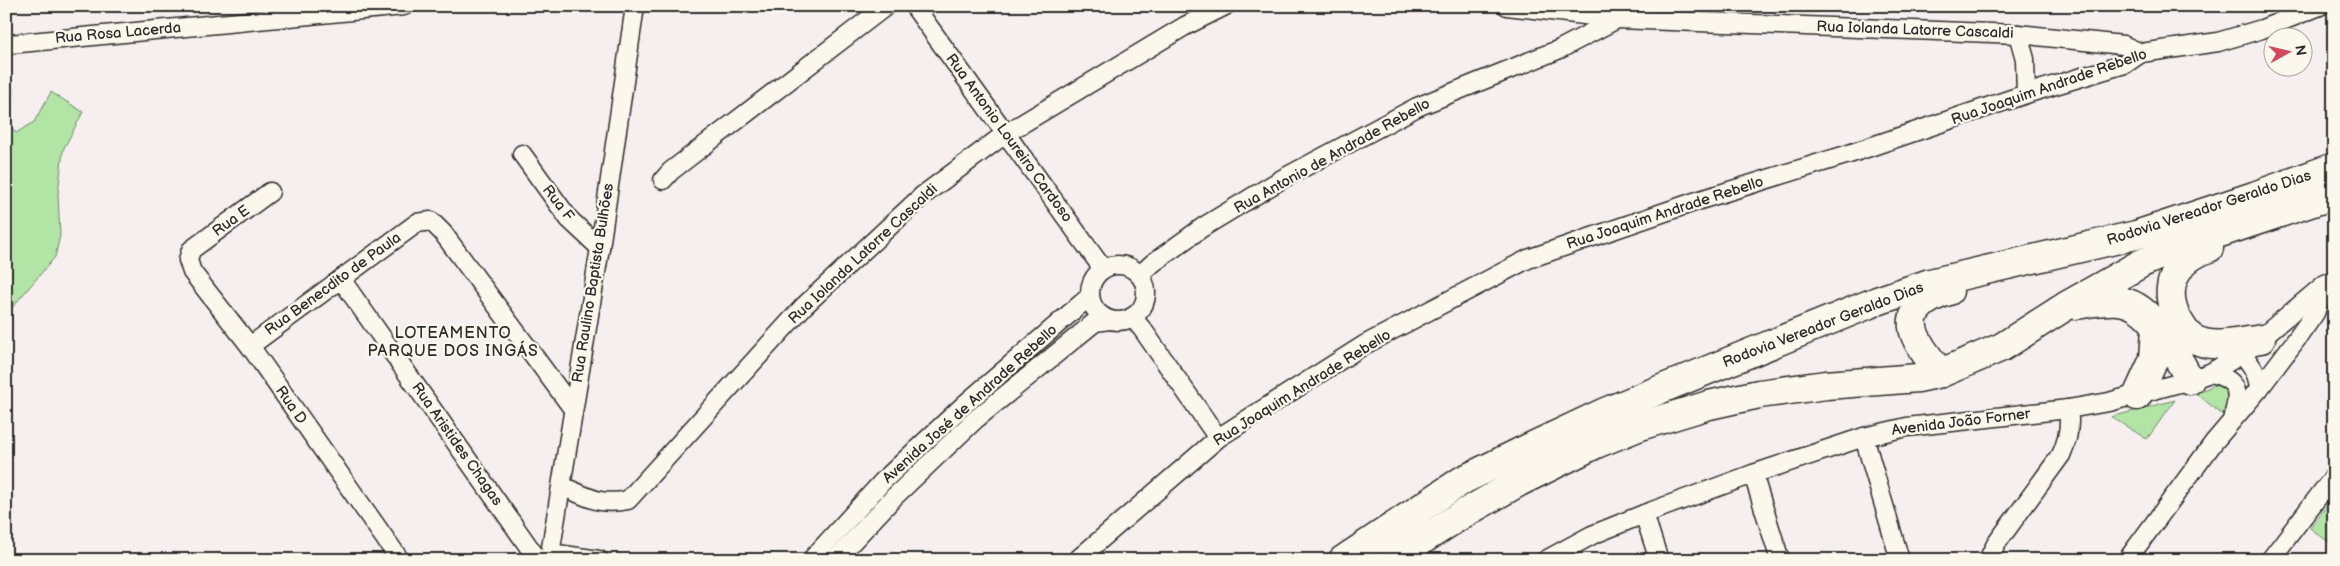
<svg xmlns="http://www.w3.org/2000/svg" width="2340" height="566" font-family="'Balsamiq Sans',sans-serif">
	<style>
		.green { fill: #b2e4a5; stroke: #6e8868 }
		.lines { fill: none; stroke-linecap: round; stroke-linejoin: round }
		.street-casing { stroke: #2b2b2b; stroke-width: 21 }
		.primary-casing { stroke: #2b2b2b; stroke-width: 31 }
		.street { stroke: #fbf7ec; stroke-width: 18 }
		.primary { stroke: #fbf7ec; stroke-width: 28 }
		.labels { text-anchor: middle; dominant-baseline: central; stroke-width: 4.5; stroke-linejoin: round; paint-order: stroke }
		.street-label { font-size: 15px; fill: #2b2b2b; stroke: #fbf7ec }
		.neighbourhood-label { font-size: 16px; letter-spacing: 1px; fill: #2b2b2b; stroke: #fbf7ec }
	</style>
	<rect width="100%" height="100%" fill="#f6eeef"/>
	<filter id="ink" filterUnits="userSpaceOnUse"><feTurbulence type="fractalNoise" baseFrequency=".02" numOctaves="2"/><feDisplacementMap in="SourceGraphic" scale="10" xChannelSelector="R" yChannelSelector="G"/><feConvolveMatrix kernelMatrix="1 2 1 2 8 2 1 2 1" color-interpolation-filters="sRGB"/></filter>
	<g filter="url(#ink)">
		<!-- green -->
		<g class="green">
			<path d="M11,88H14L10,126L16,133L34,122L51,92L83,112L63,150L58,194L60,236L55,257L10,310L6,312V94Z"/>
			<path d="M2232,381L2226,418L2196,393L2219,383Z"/>
			<path d="M2175,400L2147,439L2111,417Z"/>
			<path d="M2334,496V546L2310,528Z"/>
		</g>
		<g class="lines">
			<!-- street casing -->
			<g class="street-casing">
				<g id="street">
					<path d="M914,6L1103,269"/>
					<path d="M1507,6L1617,19L2018,34L2123,45L2141,53"/>
					<path d="M2018,34L2025,59L2026,94"/>
					<path d="M10,44L404,6"/>
					<path d="M522,154L569,219L600,248"/>
					<path d="M663,180L671,171L886,6"/>
					<path d="M270,192L191,250L188,260L192,272L250,346L400,560"/>
					<circle cx="1118" cy="293" r="28"/>
					<path d="M1140,275L1153,263L1203,227L1282,179L1417,107L1560,49L1617,19"/>
					<path d="M341,279L538,560"/>
					<path d="M1132,317L1143,330L1218,438"/>
					<path d="M250,346L417,223L431,221L443,233L573,409"/>
					<path d="M2242,354C2252,365 2258,374 2259,389"/>
					<path d="M2210,373C2241,380 2240,394 2232,420"/>
					<path d="M1864,437L1900,560"/>
					<path d="M1753,474L1780,560"/>
					<path d="M562,486C587,497 600,506 628,500L804,306L922,196L1005,134L1185,26L1225,6"/>
					<path d="M1644,514L1659,560"/>
					<path d="M550,553L599,560"/>
					<path d="M549,560L600,248L635,6"/>
					<path d="M811,560L883,481L965,404L1090,296"/>
					<path d="M835,560L894,497L976,419L1095,322L1109,320"/>
					<path d="M1077,560L1218,438L1364,345L1528,259L1700,200L1849,154L2026,94L2125,64L2141,53L2218,42L2262,29L2320,6"/>
					<path d="M1546,560L1592,535L1644,514L1753,474L1864,437L1907,427L2068,409L2109,402L2190,380L2210,373L2242,354L2325,284L2334,280"/>
					<path d="M1988,560L1996,544L2061,455C2068,440 2071,426 2068,409"/>
					<path d="M2127,560L2214,442L2259,389L2296,340L2315,313L2325,285"/>
					<path d="M2270,560L2334,476"/>
				</g>
			</g>
			<!-- primary casing -->
			<g class="primary-casing">
				<g id="primary">
					<path d="M2209,248C2175,260 2161,287 2178,320C2182,327 2186,334 2192,338C2211,350 2241,342 2261,339"/>
					<path d="M2075,305C2089,303 2104,300 2118,301C2152,303 2175,354 2190,380"/>
					<path d="M1941,373C1911,338 1893,309 1949,291"/>
					<path d="M2137,396L2154,359L2156,328"/>
					<path d="M1343,560L1463,480L1520,452L1605,412L1877,301L1930,283L2136,235L2254,196L2334,167"/>
					<path d="M1391,560L1463,514L1519,482L1596,444L1643,425L1709,405L1759,394L1826,385L1918,378L1941,373L2002,347L2066,306L2142,263L2181,246L2334,195"/>
				</g>
			</g>
			<!-- street -->
			<use href="#street" class="street"/>
			<!-- primary -->
			<use href="#primary" class="primary"/>
		</g>
	</g>
	<g class="labels">
		<!-- street labels -->
		<g class="street-label">
			<text transform="translate(1915 30) rotate(2)">Rua Iolanda Latorre Cascaldi</text>
			<text transform="translate(118 33) rotate(-5)">Rua Rosa Lacerda</text>
			<text transform="translate(2049 87) rotate(-19)">Rua Joaquim Andrade Rebello</text>
			<text transform="translate(1009 138) rotate(54)">Rua Antonio Loureiro Cardoso</text>
			<text transform="translate(1332 156) rotate(-29)">Rua Antonio de Andrade Rebello</text>
			<text transform="translate(558 203) rotate(52)">Rua F</text>
			<text transform="translate(2209 208) rotate(-18)">Rodovia Vereador Geraldo Dias</text>
			<text transform="translate(1665 213) rotate(-18)">Rua Joaquim Andrade Rebello</text>
			<text transform="translate(231 221) rotate(-36)">Rua E</text>
			<text transform="translate(863 254) rotate(-43)">Rua Iolanda Latorre Cascaldi</text>
			<text transform="translate(593 283) rotate(-81)">Rua Raulino Baptista Bulhões</text>
			<text transform="translate(333 284) rotate(-36)">Rua Benecdito de Paula</text>
			<text transform="translate(1823 325) rotate(-21)">Rodovia Vereador Geraldo Dias</text>
			<text transform="translate(1302 388) rotate(-32)">Rua Joaquim Andrade Rebello</text>
			<text transform="translate(970 404) rotate(-42)">Avenida José de Andrade Rebello</text>
			<text transform="translate(291 405) rotate(55)">Rua D</text>
			<text transform="translate(1961 422) rotate(-7)">Avenida João Forner</text>
			<text transform="translate(457 444) rotate(55)">Rua Aristides Chagas</text>
		</g>
		<!-- neighbourhood labels -->
		<g class="neighbourhood-label">
			<text x="453" y="333">LOTEAMENTO<tspan x="453" dy="18">PARQUE DOS INGÁS</tspan></text>
		</g>
	</g>
	<!-- margin -->
	<rect width="2340" height="566" fill="none" stroke="#fbf7ec" stroke-width="25"/>
	<rect x="12" y="12" width="2315" height="541" fill="none" stroke="#2b2b2b" stroke-width="2" filter="url(#ink)"/>
	<!-- north arrow -->
	<g transform="translate(2288 52) rotate(82)"><circle r="24" fill="#fbf7ec" stroke="#a8a59f"/>
	<path d="M0-4L9 19L0 12L-9 19Z" fill="#d1495b"/>
	<text y="-8" font-size="14" font-weight="bold" text-anchor="middle" fill="#2b2b2b">N</text>
	</g>
</svg>
